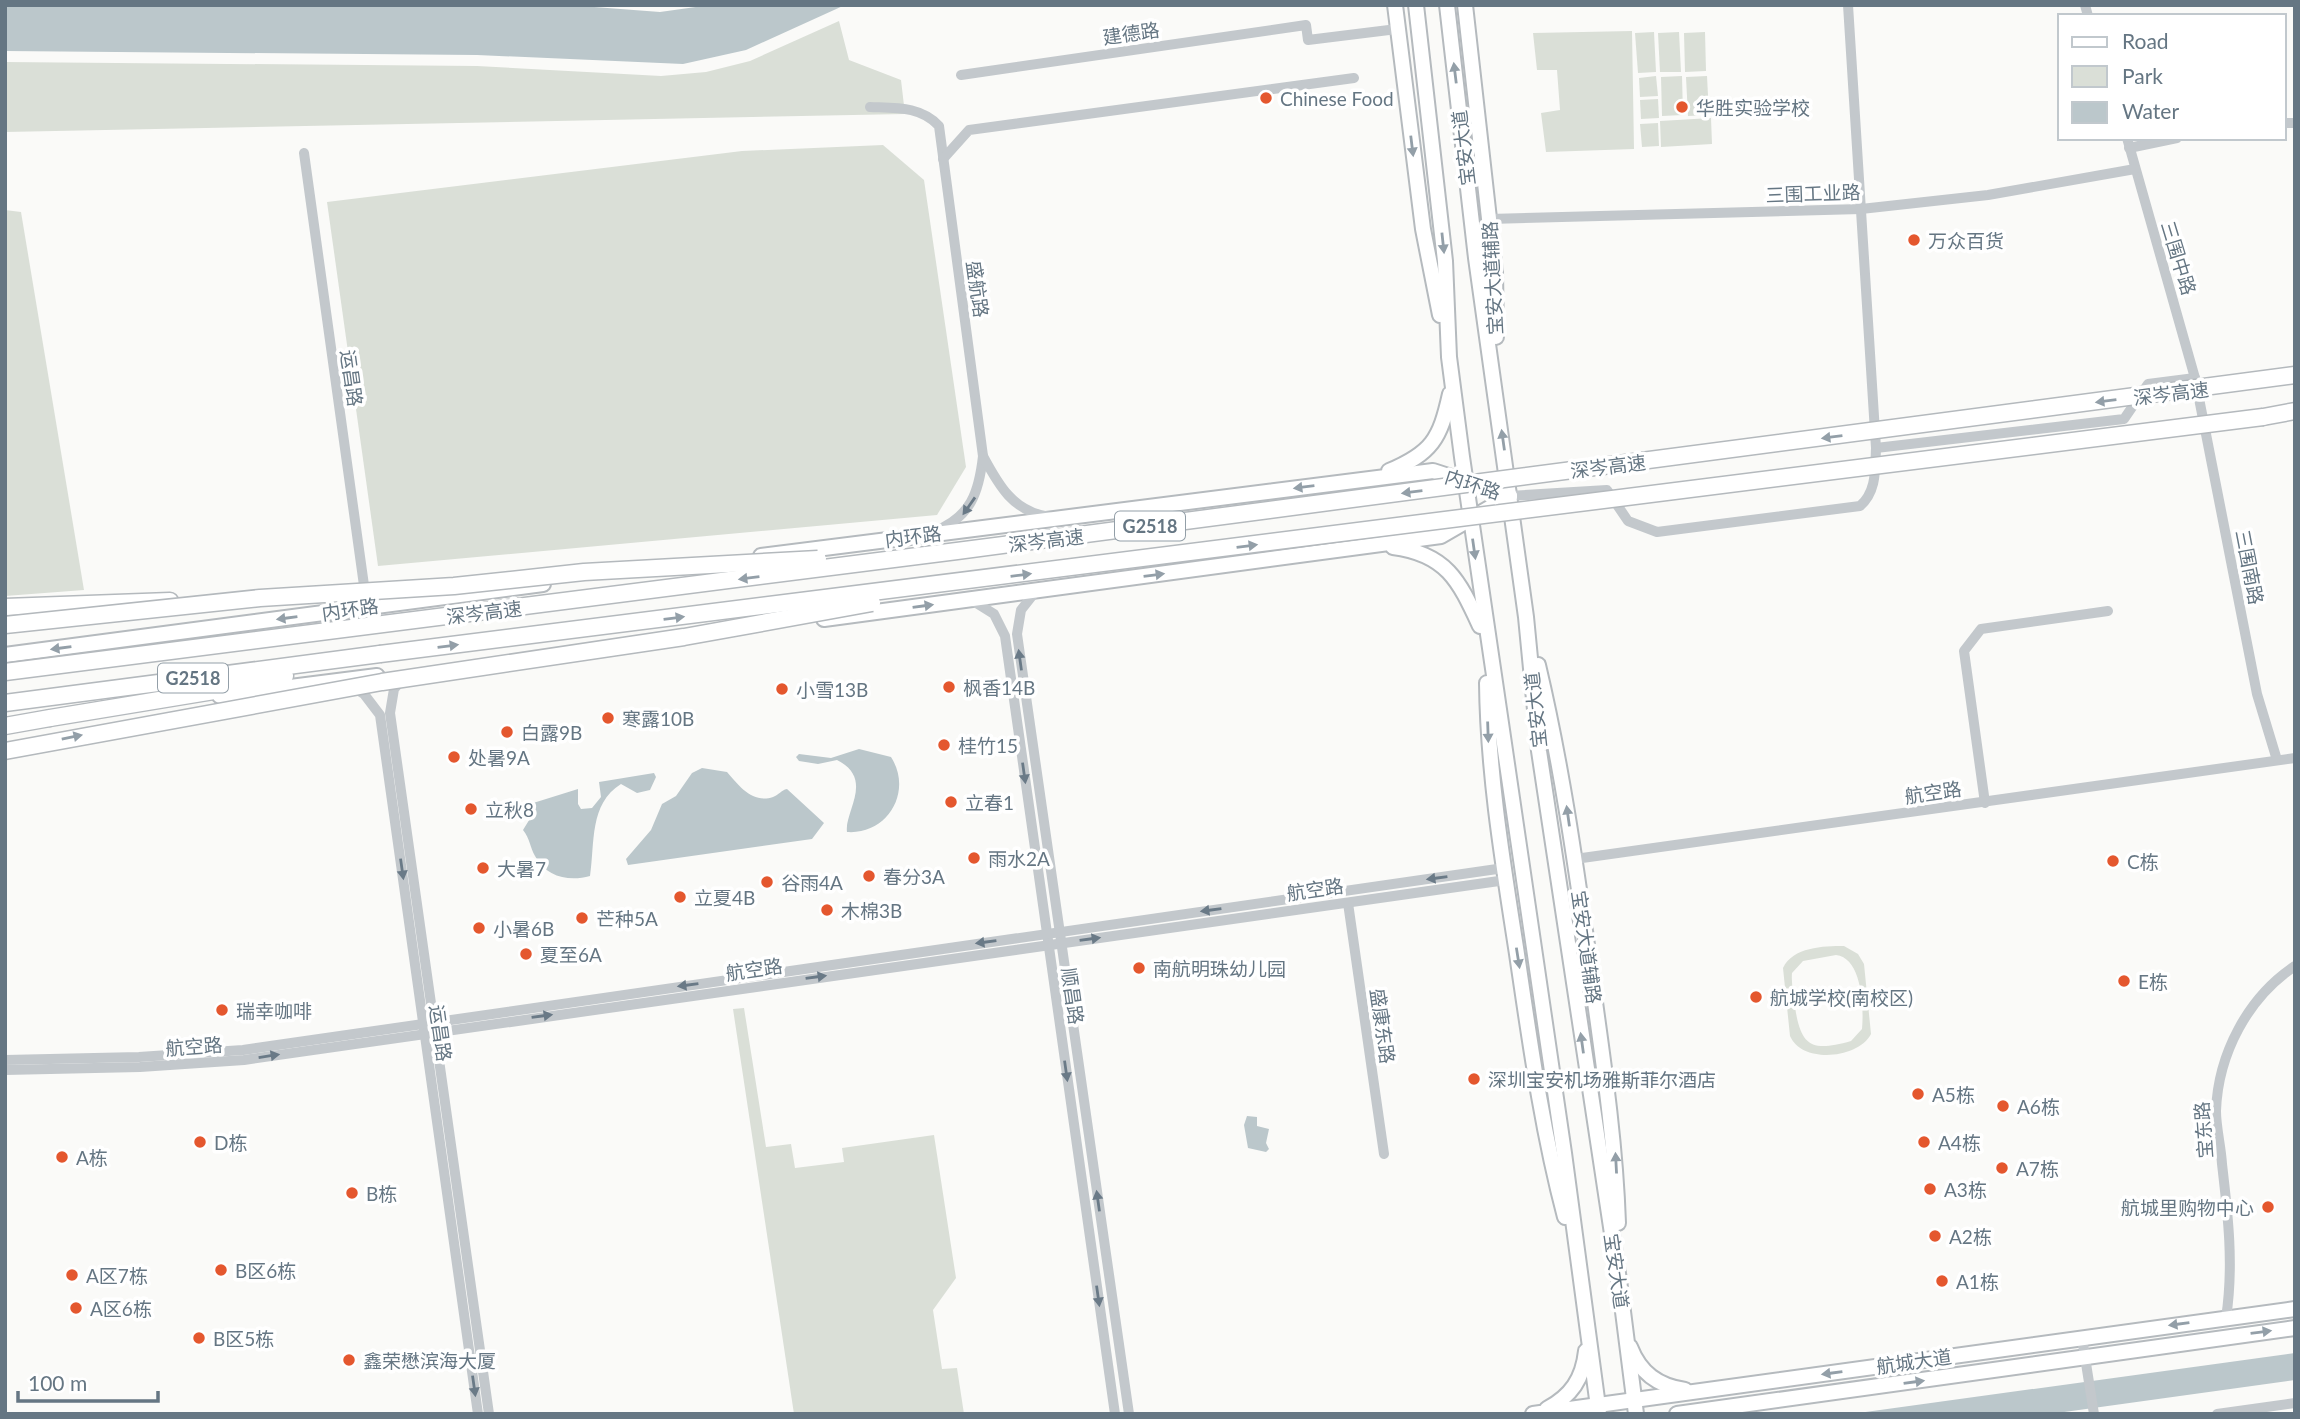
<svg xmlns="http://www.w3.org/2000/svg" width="2300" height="1419" font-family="Lato,'Noto Sans SC',sans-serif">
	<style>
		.green { fill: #dadfd7; fill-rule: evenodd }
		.water { fill: #bbc7cb }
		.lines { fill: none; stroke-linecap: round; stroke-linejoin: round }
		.major-casing { stroke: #b5babe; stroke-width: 18 }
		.highway-casing { stroke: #b4b9bd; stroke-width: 19 }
		.minor { stroke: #c3c8cc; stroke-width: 10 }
		.major { stroke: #fff; stroke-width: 14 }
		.highway { stroke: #fff; stroke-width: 16 }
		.highway-bridge-casing { stroke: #b4b9bd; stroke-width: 19; stroke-linecap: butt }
		.highway-bridge { stroke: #fff; stroke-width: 16 }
		.oneway { fill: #939fa8 }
		.oneway2 { fill: #6a7a87 }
		.poi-dot { fill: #e4572e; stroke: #fff; stroke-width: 2.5 }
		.labels { text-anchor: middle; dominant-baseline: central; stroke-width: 7; stroke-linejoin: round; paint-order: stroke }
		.shield { fill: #fff; stroke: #939fa8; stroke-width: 2 }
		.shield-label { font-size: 18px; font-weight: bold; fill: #657683 }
		.street-label { font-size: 19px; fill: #657683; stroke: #fff }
		.poi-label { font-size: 19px; fill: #657683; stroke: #fff; text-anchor: start }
	</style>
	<rect width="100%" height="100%" fill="#fafaf8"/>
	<!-- green -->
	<g class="green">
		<path d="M839,21L849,60L901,80L905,114L5,132V62L477,66L661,76L706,72L750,61Z"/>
		<path d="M1632,31L1634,149L1546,152L1541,113L1560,110L1557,70H1537L1533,33Z"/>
		<path d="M1654,32L1656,72L1638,73L1635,33Z"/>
		<path d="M1679,32L1681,72H1660L1658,33Z"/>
		<path d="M1705,32L1706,71L1685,72L1684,33Z"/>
		<path d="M1656,76L1658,96L1640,97L1639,78Z"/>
		<path d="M1682,76L1683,115L1662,116L1661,77Z"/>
		<path d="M1707,76L1709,115L1688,116L1686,77Z"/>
		<path d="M1658,99L1659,118L1641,119L1640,100Z"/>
		<path d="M1711,118L1712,144L1661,147L1660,121Z"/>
		<path d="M1658,123L1659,146L1642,147L1640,124Z"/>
		<path d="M883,145L924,180L966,467L937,515L378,566L327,202L742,151Z"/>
		<path d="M5,210L21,212L84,590L5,596Z"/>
		<path d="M1844,946L1858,954L1864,964L1871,1034C1858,1059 1802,1064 1790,1036L1783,968C1793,947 1823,946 1844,946ZM1836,955C1862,958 1864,1007 1862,1029L1851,1041C1812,1052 1801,1047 1795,1007C1794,996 1791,984 1792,973L1803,961Z"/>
		<path d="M744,1008L766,1147L791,1144L795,1168L844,1162L842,1148L934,1135L956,1278L933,1310L942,1369L957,1368L964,1414H794L733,1009Z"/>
	</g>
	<!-- water -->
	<g class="water">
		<path d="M5,5H568L660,12L710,5H845L746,50L683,64L477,55L5,51Z"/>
		<path d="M859,749L891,757C913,791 888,835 847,832C844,812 875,779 837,760L818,764L799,761L796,757L799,754L831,758Z"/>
		<path d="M702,768L727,772C739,786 753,804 773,797C779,795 781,790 787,789L824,823L812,839L628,865L626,859L651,830L662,804L676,796L692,773Z"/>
		<path d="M654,773L656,777L650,790L637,793L621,784C589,804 595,843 590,876C569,882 546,877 535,856C530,847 530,839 523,830L531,817L530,804L578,789V804L581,809L592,808L601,797L599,782Z"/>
		<path d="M1247,1116L1257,1117V1126L1269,1129L1266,1143L1269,1149L1266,1152L1248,1148L1244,1125Z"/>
		<path d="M2295,1353V1380L2050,1414H1851Z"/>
	</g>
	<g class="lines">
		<!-- major casing -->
		<g class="major-casing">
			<g id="major">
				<path d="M1395,5L1423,229L1440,315"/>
				<path d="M1416,5L1445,261L1449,357L1462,457L1564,1153L1599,1414"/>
				<path d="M1447,5L1476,258L1526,617L1539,751L1619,1280L1636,1414"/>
				<path d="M1465,5L1495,272L1496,337"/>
				<path d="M1389,471C1432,453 1440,439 1450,394"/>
				<path d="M1393,547C1447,554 1459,581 1480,626"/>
				<path d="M761,556L1433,471L1510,496"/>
				<path d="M824,619L1441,536L1510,496"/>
				<path d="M5,655L543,584"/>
				<path d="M1538,665C1561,762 1575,860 1589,959C1601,1047 1615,1134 1618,1223"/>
				<path d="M1487,683C1488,774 1503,864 1517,954C1530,1042 1542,1130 1565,1217"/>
				<path d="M220,696L377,676"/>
				<path d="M1630,1347C1640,1373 1658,1386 1685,1390"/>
				<path d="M1547,1409C1571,1396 1583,1379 1586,1351"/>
				<path d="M1533,1414L2295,1309"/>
				<path d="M1677,1414L2295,1328"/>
			</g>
		</g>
		<!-- highway casing -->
		<g class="highway-casing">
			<g id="highway">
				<path d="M2263,417L2295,411"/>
				<path d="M5,607L170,601"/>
				<path d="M5,703L380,654"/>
				<path d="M50,718L220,690L285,676"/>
			</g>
		</g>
		<!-- minor -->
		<g class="minor">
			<path d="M2085,5L2088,16"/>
			<path d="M961,75L1306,25L1308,40L1397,29"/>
			<path d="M870,107C895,108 921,106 939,126L983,456C979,492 971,517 935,531"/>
			<path d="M2284,123H2295"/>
			<path d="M2127,138L2195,378L2257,694L2277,760"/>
			<path d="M2129,148L2177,138"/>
			<path d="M304,153L367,607"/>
			<path d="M943,159L969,130L1354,78"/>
			<path d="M1489,219L1861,209L1988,195L2135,169"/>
			<path d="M1876,448L2124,419L2148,384L2195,378"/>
			<path d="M983,456C999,486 1013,511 1049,517"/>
			<path d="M1510,496L1607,490L1628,521L1657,532L1860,506C1877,491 1875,469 1876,448L1848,5"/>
			<path d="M1036,591L1021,610L1017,634L1129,1414"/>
			<path d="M970,599L994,614L1005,636L1115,1414"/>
			<path d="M403,678L394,689L390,713L489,1414"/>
			<path d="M353,687L364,694L380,715L478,1414"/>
			<path d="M1985,803L1964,651L1981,629L2108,611"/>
			<path d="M1575,859L2295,758"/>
			<path d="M1348,903L1384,1154"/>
			<path d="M5,1060L139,1057L243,1050L1504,868"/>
			<path d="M5,1070L140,1067L244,1060L1506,880"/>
			<path d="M2226,1318C2234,1266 2228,1215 2222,1164C2221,1146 2216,1128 2216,1111C2218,1054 2248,997 2295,966"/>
			<path d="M2082,1338L2094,1414"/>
			<path d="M2217,1414L2295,1403"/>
		</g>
		<!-- major -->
		<use href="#major" class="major"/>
		<!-- highway -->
		<use href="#highway" class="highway"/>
		<!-- highway-bridge casing -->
		<g class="highway-bridge-casing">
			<g id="highway-bridge">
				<path d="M5,625L260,598L454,586L584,572L818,559"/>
				<path d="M380,654L2263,417"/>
				<path d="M5,672L957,551L2295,375"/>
				<path d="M5,726L50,718"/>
				<path d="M5,751L382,682L684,637L872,603"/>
			</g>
		</g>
		<!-- highway-bridge -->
		<use href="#highway-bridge" class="highway-bridge"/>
	</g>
	<!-- one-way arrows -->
	<defs><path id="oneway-solid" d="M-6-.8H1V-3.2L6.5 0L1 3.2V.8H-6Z" transform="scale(1.75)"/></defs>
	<g class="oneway">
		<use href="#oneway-solid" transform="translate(1455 73) rotate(-97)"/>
		<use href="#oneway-solid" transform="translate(1412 146) rotate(83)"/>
		<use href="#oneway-solid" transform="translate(1443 243) rotate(84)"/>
		<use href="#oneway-solid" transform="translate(2106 401) rotate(173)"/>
		<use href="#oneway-solid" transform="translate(1832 437) rotate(173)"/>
		<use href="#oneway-solid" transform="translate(1503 440) rotate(-98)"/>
		<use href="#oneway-solid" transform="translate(1304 487) rotate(173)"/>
		<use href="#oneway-solid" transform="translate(1412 492) rotate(173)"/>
		<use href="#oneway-solid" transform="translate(1247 546) rotate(-7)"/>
		<use href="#oneway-solid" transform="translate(1474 549) rotate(82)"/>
		<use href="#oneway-solid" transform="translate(1021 575) rotate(-7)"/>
		<use href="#oneway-solid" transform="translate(1154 575) rotate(-7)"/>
		<use href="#oneway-solid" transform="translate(749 578) rotate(173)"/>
		<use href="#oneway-solid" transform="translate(923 606) rotate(-8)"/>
		<use href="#oneway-solid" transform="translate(287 618) rotate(172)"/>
		<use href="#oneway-solid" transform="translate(674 618) rotate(-7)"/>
		<use href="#oneway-solid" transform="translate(448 646) rotate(-7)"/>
		<use href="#oneway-solid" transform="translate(61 648) rotate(172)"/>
		<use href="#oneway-solid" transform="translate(1488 732) rotate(88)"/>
		<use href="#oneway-solid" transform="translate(72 737) rotate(-12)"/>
		<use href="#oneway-solid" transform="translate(1568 816) rotate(-98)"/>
		<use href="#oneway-solid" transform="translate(1518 958) rotate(81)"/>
		<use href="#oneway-solid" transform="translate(1582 1043) rotate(-98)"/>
		<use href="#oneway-solid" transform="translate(1616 1163) rotate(-93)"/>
		<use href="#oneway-solid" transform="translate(2179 1324) rotate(172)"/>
		<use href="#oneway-solid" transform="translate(2261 1332) rotate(-7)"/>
		<use href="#oneway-solid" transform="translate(1832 1373) rotate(172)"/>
		<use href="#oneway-solid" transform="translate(1914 1382) rotate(-8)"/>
	</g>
	<g class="oneway2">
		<use href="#oneway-solid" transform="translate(969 506) rotate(125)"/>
		<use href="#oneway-solid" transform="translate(1020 660) rotate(-98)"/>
		<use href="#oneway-solid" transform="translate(1024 773) rotate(82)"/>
		<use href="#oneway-solid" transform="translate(402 869) rotate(82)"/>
		<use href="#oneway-solid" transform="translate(1437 878) rotate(172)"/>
		<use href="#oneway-solid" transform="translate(1211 910) rotate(172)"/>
		<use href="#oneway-solid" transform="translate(1090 939) rotate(-8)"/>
		<use href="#oneway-solid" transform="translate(986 942) rotate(172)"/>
		<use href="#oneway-solid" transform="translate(816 977) rotate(-8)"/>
		<use href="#oneway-solid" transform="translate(688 985) rotate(172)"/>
		<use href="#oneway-solid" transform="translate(542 1016) rotate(-8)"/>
		<use href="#oneway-solid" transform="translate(269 1056) rotate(-9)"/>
		<use href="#oneway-solid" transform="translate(1066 1071) rotate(82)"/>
		<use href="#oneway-solid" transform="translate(1098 1201) rotate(-98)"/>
		<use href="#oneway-solid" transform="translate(1098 1296) rotate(82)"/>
		<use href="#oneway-solid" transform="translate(474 1386) rotate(82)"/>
	</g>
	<!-- markers -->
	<g class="poi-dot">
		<circle cx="1266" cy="98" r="7"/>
		<circle cx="1682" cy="107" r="7"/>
		<circle cx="1914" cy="240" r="7"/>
		<circle cx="949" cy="687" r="7"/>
		<circle cx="782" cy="689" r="7"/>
		<circle cx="608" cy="718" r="7"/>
		<circle cx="507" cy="732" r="7"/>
		<circle cx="944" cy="745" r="7"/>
		<circle cx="454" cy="757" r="7"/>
		<circle cx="951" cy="802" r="7"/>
		<circle cx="471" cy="809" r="7"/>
		<circle cx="974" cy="858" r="7"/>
		<circle cx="2113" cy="861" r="7"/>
		<circle cx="483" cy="868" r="7"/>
		<circle cx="869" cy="876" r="7"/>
		<circle cx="767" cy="882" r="7"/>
		<circle cx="680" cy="897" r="7"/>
		<circle cx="827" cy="910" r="7"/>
		<circle cx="582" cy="918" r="7"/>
		<circle cx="479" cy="928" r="7"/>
		<circle cx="526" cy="954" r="7"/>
		<circle cx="1139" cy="968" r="7"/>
		<circle cx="2124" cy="981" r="7"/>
		<circle cx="1756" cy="997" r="7"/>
		<circle cx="222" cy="1010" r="7"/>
		<circle cx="1474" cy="1079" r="7"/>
		<circle cx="1918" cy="1094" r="7"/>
		<circle cx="2003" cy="1106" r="7"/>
		<circle cx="200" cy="1142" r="7"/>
		<circle cx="1924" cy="1142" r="7"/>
		<circle cx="62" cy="1157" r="7"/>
		<circle cx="2002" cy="1168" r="7"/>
		<circle cx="1930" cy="1189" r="7"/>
		<circle cx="352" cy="1193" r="7"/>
		<circle cx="2268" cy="1207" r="7"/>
		<circle cx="1935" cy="1236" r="7"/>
		<circle cx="221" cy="1270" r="7"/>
		<circle cx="72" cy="1275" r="7"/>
		<circle cx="1942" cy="1281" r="7"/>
		<circle cx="76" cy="1308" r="7"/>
		<circle cx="199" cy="1338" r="7"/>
		<circle cx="349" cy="1360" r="7"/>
	</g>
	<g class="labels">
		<!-- shield labels -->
		<g class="shield">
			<rect x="1115" y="511.5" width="70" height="29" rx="5"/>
			<rect x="158" y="663.5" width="70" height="29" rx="5"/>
		</g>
		<g class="shield-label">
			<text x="1150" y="526">G2518</text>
			<text x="193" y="678">G2518</text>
		</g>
		<!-- street labels -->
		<g class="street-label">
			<text transform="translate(1131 33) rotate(-8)">建德路</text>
			<text transform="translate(1463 148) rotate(-97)">宝安大道</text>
			<text transform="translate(1813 193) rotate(-2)">三围工业路</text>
			<text transform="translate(2179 258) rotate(73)">三围中路</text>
			<text transform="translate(1492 278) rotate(-93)">宝安大道辅路</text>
			<text transform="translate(978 289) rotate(82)">盛航路</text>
			<text transform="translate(352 378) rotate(82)">运昌路</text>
			<text transform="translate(2171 393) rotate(-7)">深岑高速</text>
			<text transform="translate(1608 466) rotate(-7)">深岑高速</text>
			<text transform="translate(1473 484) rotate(18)">内环路</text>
			<text transform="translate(913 536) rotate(-7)">内环路</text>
			<text transform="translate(1046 540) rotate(-7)">深岑高速</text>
			<text transform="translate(2250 567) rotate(79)">三围南路</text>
			<text transform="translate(350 609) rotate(-8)">内环路</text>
			<text transform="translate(484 612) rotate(-7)">深岑高速</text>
			<text transform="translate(1535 710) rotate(-96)">宝安大道</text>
			<text transform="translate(1933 792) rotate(-8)">航空路</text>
			<text transform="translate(1315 889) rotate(-8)">航空路</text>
			<text transform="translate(1587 947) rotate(82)">宝安大道辅路</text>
			<text transform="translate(754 969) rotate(-8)">航空路</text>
			<text transform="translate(1073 996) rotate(82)">顺昌路</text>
			<text transform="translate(1383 1026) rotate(82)">盛康东路</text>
			<text transform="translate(441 1033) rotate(82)">运昌路</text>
			<text transform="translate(194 1046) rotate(-4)">航空路</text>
			<text transform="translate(2203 1130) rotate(-94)">宝东路</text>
			<text transform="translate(1617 1271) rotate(82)">宝安大道</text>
			<text transform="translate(1914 1361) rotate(-8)">航城大道</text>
		</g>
		<!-- poi labels -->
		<g class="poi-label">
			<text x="1280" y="98">Chinese Food</text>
			<text x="1696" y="107">华胜实验学校</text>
			<text x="1928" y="240">万众百货</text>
			<text x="963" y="687">枫香14B</text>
			<text x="796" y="689">小雪13B</text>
			<text x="622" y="718">寒露10B</text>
			<text x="521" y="732">白露9B</text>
			<text x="958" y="745">桂竹15</text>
			<text x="468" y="757">处暑9A</text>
			<text x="965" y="802">立春1</text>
			<text x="485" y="809">立秋8</text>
			<text x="988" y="858">雨水2A</text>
			<text x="2127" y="861">C栋</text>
			<text x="497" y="868">大暑7</text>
			<text x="883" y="876">春分3A</text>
			<text x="781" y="882">谷雨4A</text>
			<text x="694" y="897">立夏4B</text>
			<text x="841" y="910">木棉3B</text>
			<text x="596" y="918">芒种5A</text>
			<text x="493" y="928">小暑6B</text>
			<text x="540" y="954">夏至6A</text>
			<text x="1153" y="968">南航明珠幼儿园</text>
			<text x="2138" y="981">E栋</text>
			<text x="1770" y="997">航城学校(南校区)</text>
			<text x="236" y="1010">瑞幸咖啡</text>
			<text x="1488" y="1079">深圳宝安机场雅斯菲尔酒店</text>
			<text x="1932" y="1094">A5栋</text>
			<text x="2017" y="1106">A6栋</text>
			<text x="214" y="1142">D栋</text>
			<text x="1938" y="1142">A4栋</text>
			<text x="76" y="1157">A栋</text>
			<text x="2016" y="1168">A7栋</text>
			<text x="1944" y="1189">A3栋</text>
			<text x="366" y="1193">B栋</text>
			<text x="2254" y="1207" text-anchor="end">航城里购物中心</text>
			<text x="1949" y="1236">A2栋</text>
			<text x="235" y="1270">B区6栋</text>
			<text x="86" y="1275">A区7栋</text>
			<text x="1956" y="1281">A1栋</text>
			<text x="90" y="1308">A区6栋</text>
			<text x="213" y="1338">B区5栋</text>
			<text x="363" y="1360">鑫荣懋滨海大厦</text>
		</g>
	</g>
	<!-- border -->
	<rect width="2300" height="1419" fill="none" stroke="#657683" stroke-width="14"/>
	<!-- legend -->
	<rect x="2058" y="14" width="228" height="126" fill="#ffffff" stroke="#c1c8cd" stroke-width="2"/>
	<rect x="2072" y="37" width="35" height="10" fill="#ffffff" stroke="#c1c8cd" stroke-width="2"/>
	<text x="2122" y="49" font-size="21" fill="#657683">Road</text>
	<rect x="2072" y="66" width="35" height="21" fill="#dadfd7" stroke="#c1c8cd" stroke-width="2"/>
	<text x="2122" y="84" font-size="21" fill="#657683">Park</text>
	<rect x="2072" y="102" width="35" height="21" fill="#bbc7cb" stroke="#c1c8cd" stroke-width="2"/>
	<text x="2122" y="119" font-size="21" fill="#657683">Water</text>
	<!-- scale -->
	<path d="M18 1391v10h140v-10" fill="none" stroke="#657683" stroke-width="3.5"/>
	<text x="28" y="1391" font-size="21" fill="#657683" stroke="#ffffff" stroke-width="5" paint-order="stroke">100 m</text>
</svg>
